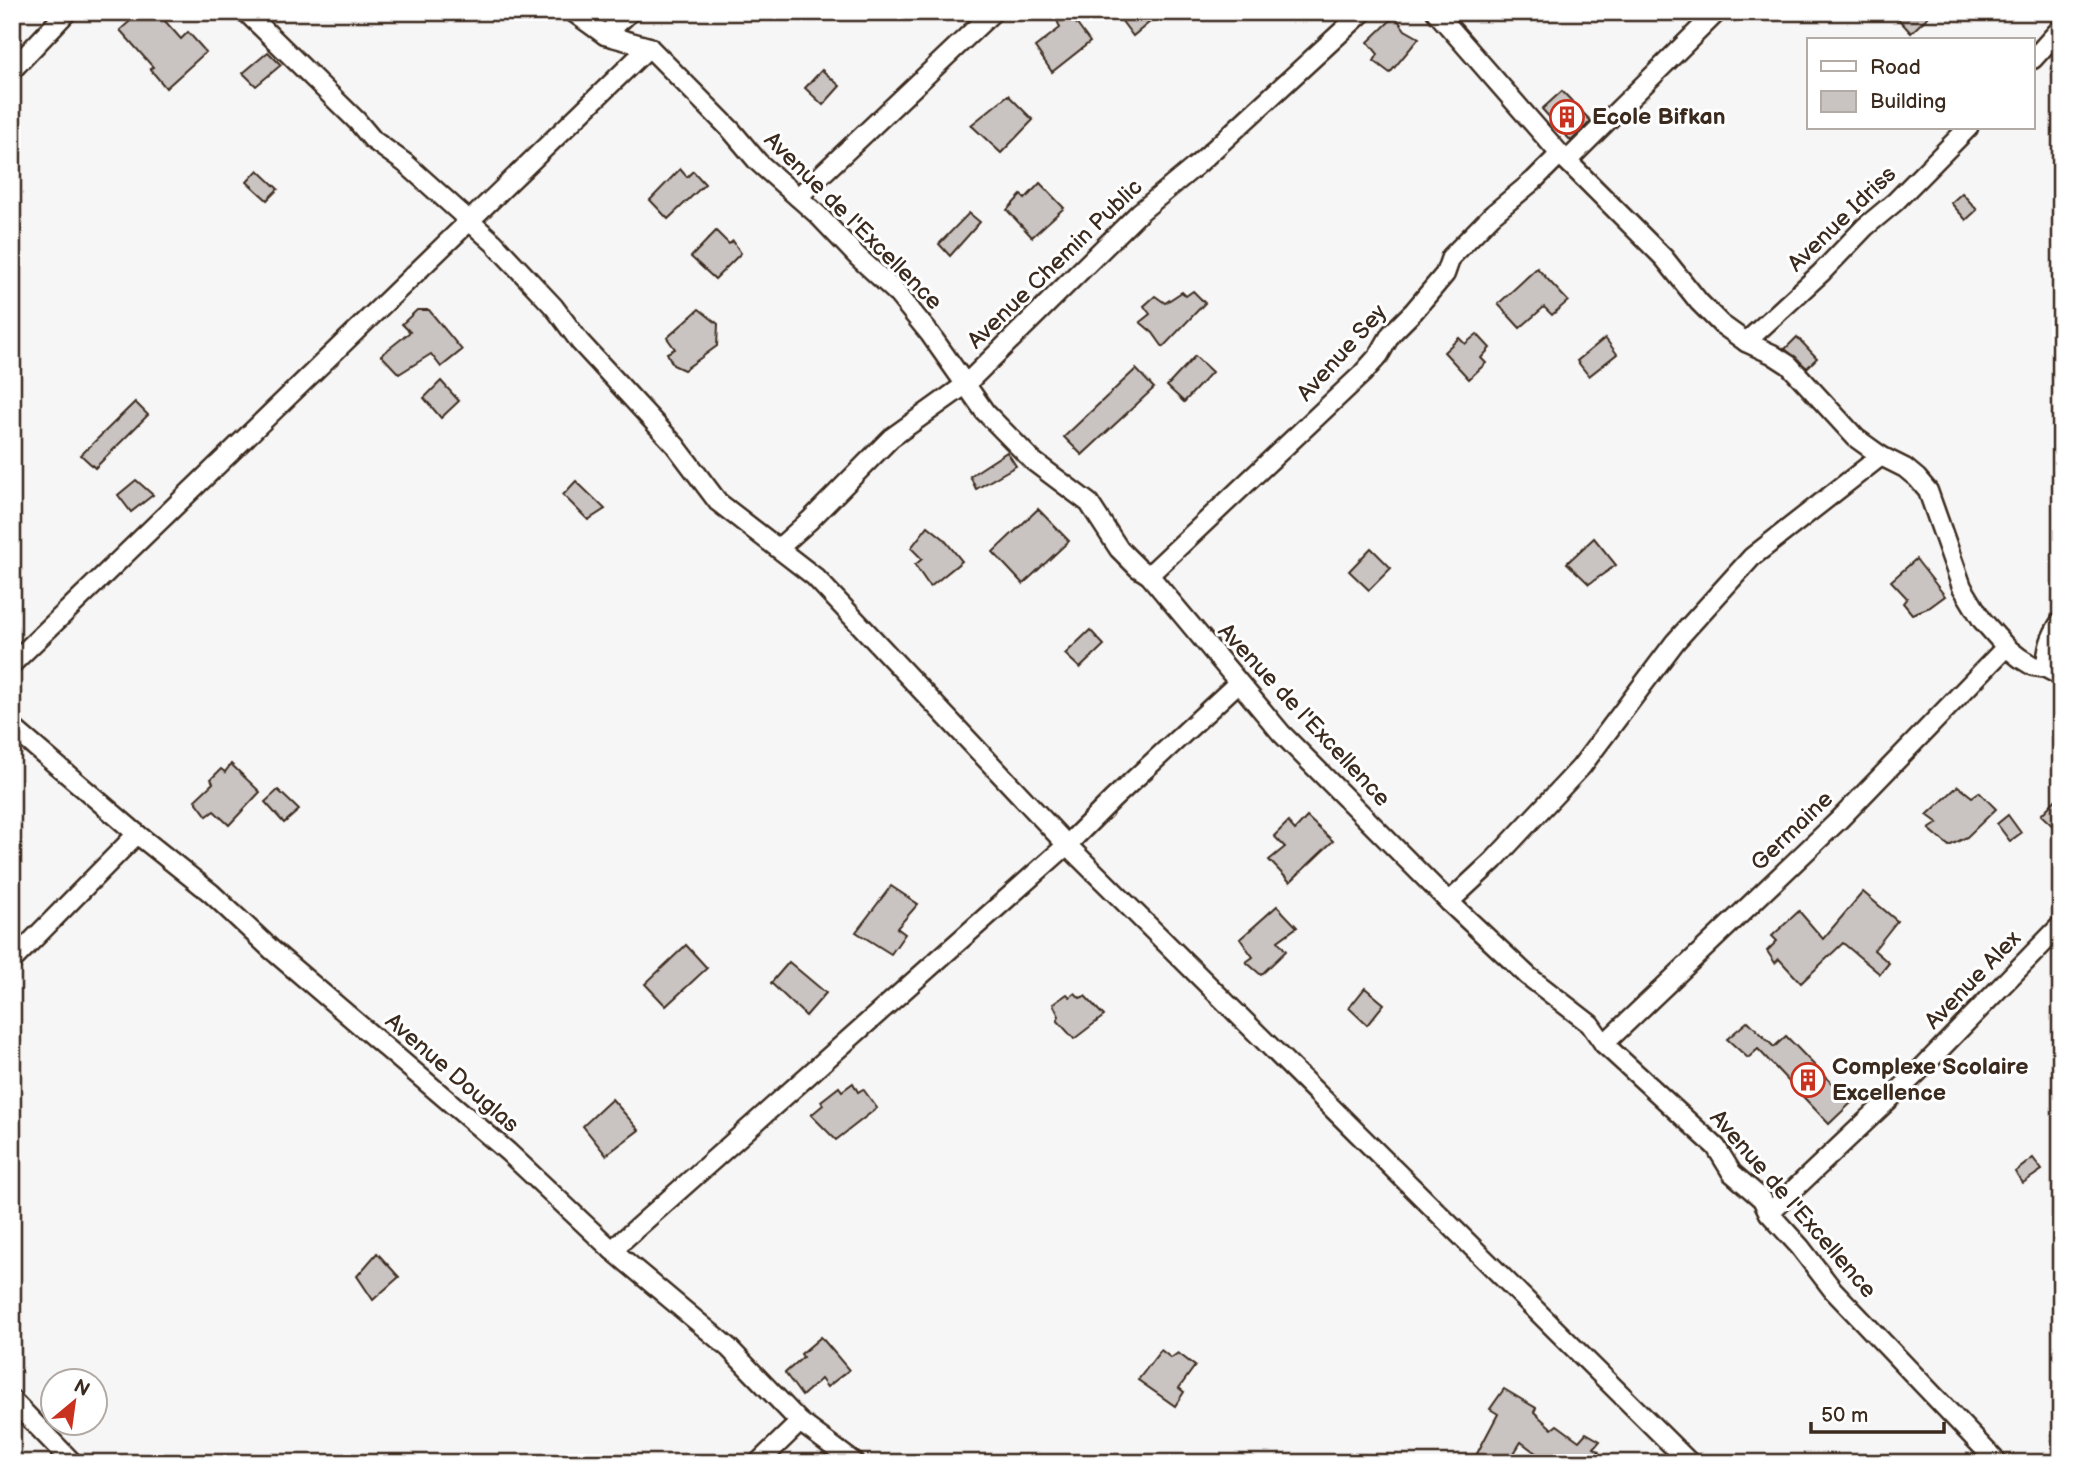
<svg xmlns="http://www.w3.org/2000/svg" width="2073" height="1475" font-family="'Balsamiq Sans',sans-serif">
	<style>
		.building { fill: #c9c3c1; stroke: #3b2a1e; stroke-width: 2 }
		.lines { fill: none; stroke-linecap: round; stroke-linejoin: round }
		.street-casing { stroke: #3b2a1e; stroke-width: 23 }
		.street { stroke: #fff; stroke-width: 18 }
		.labels { text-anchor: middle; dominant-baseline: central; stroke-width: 6; stroke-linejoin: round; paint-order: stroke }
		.poi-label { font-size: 23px; font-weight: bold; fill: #3b2a1e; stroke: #fff; text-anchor: start }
		.street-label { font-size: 23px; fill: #3b2a1e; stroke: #fff }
	</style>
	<rect width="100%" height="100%" fill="#f7f6f6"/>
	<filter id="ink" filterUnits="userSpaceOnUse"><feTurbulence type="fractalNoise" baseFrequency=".0143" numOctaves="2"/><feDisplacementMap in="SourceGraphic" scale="14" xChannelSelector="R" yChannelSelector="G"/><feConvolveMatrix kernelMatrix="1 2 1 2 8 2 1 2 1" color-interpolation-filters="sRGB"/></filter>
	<g filter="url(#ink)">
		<!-- building -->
		<g class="building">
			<path d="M140,12H157L181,39L188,32L206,52L166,88L150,69L153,67L120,30Z"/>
			<path d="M1068,12L1090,42L1052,72L1035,47L1060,28L1057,20Z"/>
			<path d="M1131,12H1162L1133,36L1121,20Z"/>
			<path d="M1892,12H1933L1911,33Z"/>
			<path d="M1395,16L1405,30L1419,38L1390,73L1374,61L1378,54L1368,42Z"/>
			<path d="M268,52L281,65L256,86L243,73Z"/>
			<path d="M822,70L840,86L823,105L805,88Z"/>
			<path d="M1562,91L1591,121L1571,141L1542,109Z"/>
			<path d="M1008,95L1033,120L1001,153L971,125Z"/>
			<path d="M680,169L687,177L693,171L705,184L668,219L650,200Z"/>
			<path d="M258,170L278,189L267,200L247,182Z"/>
			<path d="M1040,183L1064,208L1032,237L1007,210L1021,195L1025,199Z"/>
			<path d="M1962,193L1977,210L1966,220L1951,203Z"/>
			<path d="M969,213L980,222L950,256L939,244Z"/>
			<path d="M716,231L729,244L733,241L741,253L715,279L691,257Z"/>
			<path d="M1537,268L1568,301L1552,315L1544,307L1520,328L1498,304Z"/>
			<path d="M1193,291L1205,303L1163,347L1153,333L1140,322L1150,314L1144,306L1155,296L1165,303L1182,292L1186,296Z"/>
			<path d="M699,309L718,324L717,346L684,370L673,365L667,353L675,349L667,338Z"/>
			<path d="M417,310H429L462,350L441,367L431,354L399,374L381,355L410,332L402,324Z"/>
			<path d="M1477,334L1490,348L1481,358L1486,363L1469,379L1444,352L1459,338L1465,344Z"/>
			<path d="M1797,337L1817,358L1807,368L1785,349Z"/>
			<path d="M1605,338L1617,354L1589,376L1577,361Z"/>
			<path d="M1195,356L1212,372L1184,402L1167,386Z"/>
			<path d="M1136,369L1154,388L1082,455L1064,437Z"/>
			<path d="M441,381L459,401L441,418L424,398Z"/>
			<path d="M135,402L148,415L95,468L81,455Z"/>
			<path d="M1007,452L1016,466L976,489L970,476Z"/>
			<path d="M136,480L153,495L131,512L118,495Z"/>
			<path d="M576,481L605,509L588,520L563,495Z"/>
			<path d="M1038,509L1069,541L1023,584L993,552Z"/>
			<path d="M928,526L943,538L962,561L930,587L915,565L922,559L911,548Z"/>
			<path d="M1594,538L1616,565L1589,584L1567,563Z"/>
			<path d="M1371,548L1391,568L1369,590L1349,571Z"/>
			<path d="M1916,559L1945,596L1930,607L1912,614L1903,603L1907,598L1891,581Z"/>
			<path d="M1090,630L1104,645L1080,668L1065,654Z"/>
			<path d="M231,764L260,792L229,825L214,811L207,816L195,800L213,783L211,779L221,769L225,772Z"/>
			<path d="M1958,786L1972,797L1979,792L1996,809L1967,837L1949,846L1929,829L1938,823L1927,815Z"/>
			<path d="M278,790L299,810L284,823L265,802Z"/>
			<path d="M2061,794V834L2041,815Z"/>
			<path d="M2008,815L2021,833L2010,841L1997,824Z"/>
			<path d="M1307,817L1333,841L1290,882L1269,860L1285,847L1274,836L1288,822L1295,830Z"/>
			<path d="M891,886L918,904L897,928L905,934L891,954L856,932Z"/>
			<path d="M1863,892L1897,921L1874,950L1889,963L1880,974L1843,943L1801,983L1779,959L1775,963L1767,951L1777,941L1772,936L1799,911L1823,939Z"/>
			<path d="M1277,906L1297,927L1278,941L1286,951L1261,975L1246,962L1253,957L1240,939Z"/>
			<path d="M686,945L707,968L666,1006L645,984Z"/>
			<path d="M789,962L826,993L806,1016L771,983Z"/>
			<path d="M1365,988L1384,1004L1367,1025L1349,1008Z"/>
			<path d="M1075,993L1080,998L1085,996L1104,1016L1074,1039L1057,1020L1059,1016L1053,1004L1067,994L1070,997Z"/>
			<path d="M1748,1021L1774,1047L1786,1036L1851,1103L1829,1124L1758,1049L1748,1058L1727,1039Z"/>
			<path d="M853,1083L858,1092L863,1089L877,1108L836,1140L811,1115L823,1105L821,1101L839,1087L842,1091Z"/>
			<path d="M612,1099L639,1130L606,1155L583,1126Z"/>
			<path d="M2033,1158L2042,1170L2023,1183L2015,1172Z"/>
			<path d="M377,1253L399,1277L373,1300L357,1276Z"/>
			<path d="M821,1337L849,1370L827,1387L821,1379L802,1396L785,1373L803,1357L801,1354Z"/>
			<path d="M1161,1350L1171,1358L1178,1353L1195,1366L1179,1388L1184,1392L1175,1406L1138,1380Z"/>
			<path d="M1504,1389L1536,1408L1534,1412L1552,1429L1557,1425L1579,1441L1586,1433L1600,1441L1594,1448L1599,1451L1592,1463H1549L1521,1442L1508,1463H1472L1498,1414L1490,1409Z"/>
		</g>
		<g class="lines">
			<!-- street casing -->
			<g class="street-casing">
				<g id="street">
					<path d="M246,12L357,121L373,140L405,163L494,243L554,307L580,342L675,445L718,502L815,577L1067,845L1690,1463"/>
					<path d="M573,12L605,35L649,47L731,130L758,162L818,215L858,257L895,291L930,334L985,412L1033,461L1089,503L1119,549L1138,568L1149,575L1281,733L1449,902L1528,976L1590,1024L1604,1044L1716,1147L1732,1173L1762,1199L1769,1213L1800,1247L1833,1290L1998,1463"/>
					<path d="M1436,12L1560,154L1664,258L1699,302L1721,324L1746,342L1772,354L1789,365L1856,438L1881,456L1905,468L1917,478L1928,491L1962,587L1982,620L2006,647L2020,658L2033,666L2046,668L2061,676"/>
					<path d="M605,35L630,12"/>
					<path d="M2033,59L2061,28"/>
					<path d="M12,70L67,12"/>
					<path d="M1567,161L1717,12"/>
					<path d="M798,197L993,12"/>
					<path d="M1746,342L1821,273L1865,227L1895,202L1968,128"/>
					<path d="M779,548L810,520L891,438L965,385L1140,212L1198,164L1363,12"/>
					<path d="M1149,575L1362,374L1379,355L1391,334L1414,311L1445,274L1451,257L1492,215L1534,180L1560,154"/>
					<path d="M12,664L649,47"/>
					<path d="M2046,668C2047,649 2050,637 2061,621"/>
					<path d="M12,727L137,834L211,893L272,950L508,1152L612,1250L729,1348L800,1422L855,1463"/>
					<path d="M1449,902L1494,860L1581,767L1675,642L1752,557L1881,456"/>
					<path d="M12,961L137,834"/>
					<path d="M1604,1044L1839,820L2006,647"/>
					<path d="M1769,1213L1916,1074L2061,925"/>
					<path d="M612,1250L1067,845L1113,799L1238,683"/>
					<path d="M12,1400L73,1463"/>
					<path d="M758,1463L800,1422"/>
				</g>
			</g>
			<!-- street -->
			<use href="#street" class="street"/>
		</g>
	</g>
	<!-- icons -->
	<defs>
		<g id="building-ring" transform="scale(1.75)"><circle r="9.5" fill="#fff" stroke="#c8321e" stroke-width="1.5"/><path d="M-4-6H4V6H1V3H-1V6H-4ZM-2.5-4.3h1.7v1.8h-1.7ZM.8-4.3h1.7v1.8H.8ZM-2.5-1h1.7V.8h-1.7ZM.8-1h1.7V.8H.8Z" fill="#c8321e"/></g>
	</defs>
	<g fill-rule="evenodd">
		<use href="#building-ring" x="1567" y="117"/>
		<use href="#building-ring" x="1808" y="1080"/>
	</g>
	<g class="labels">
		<!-- poi labels -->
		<g class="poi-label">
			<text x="1592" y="117">Ecole Bifkan</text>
			<text x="1832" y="1067">Complexe Scolaire<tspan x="1832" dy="26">Excellence</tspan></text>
		</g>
		<!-- street labels -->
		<g class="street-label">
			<text transform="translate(1842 219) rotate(-44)">Avenue Idriss</text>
			<text transform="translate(853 221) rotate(45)">Avenue de l'Excellence</text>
			<text transform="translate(1055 264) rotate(-44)">Avenue Chemin Public</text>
			<text transform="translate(1342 353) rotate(-48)">Avenue Sey</text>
			<text transform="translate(1304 715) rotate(47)">Avenue de l'Excellence</text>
			<text transform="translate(1792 831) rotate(-44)">Germaine</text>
			<text transform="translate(1973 980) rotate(-46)">Avenue Alex</text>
			<text transform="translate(452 1073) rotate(41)">Avenue Douglas</text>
			<text transform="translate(1793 1204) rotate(49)">Avenue de l'Excellence</text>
		</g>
	</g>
	<!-- margin -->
	<rect width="2073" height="1475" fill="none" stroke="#fff" stroke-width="42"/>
	<rect x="21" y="21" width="2031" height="1433" fill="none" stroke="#3b2a1e" stroke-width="2.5" filter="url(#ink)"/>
	<!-- legend -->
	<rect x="1807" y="38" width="228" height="91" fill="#ffffff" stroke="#b1aaa5" stroke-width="2"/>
	<rect x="1821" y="61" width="35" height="10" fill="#ffffff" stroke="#b1aaa5" stroke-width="2"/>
	<text x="1870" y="74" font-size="21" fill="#3b2a1e">Road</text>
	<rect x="1821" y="91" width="35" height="21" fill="#c9c3c1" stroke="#b1aaa5" stroke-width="2"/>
	<text x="1870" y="108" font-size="21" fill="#3b2a1e">Building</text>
	<!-- north arrow -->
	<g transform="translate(74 1402) rotate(29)"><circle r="33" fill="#ffffff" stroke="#b1aaa5" stroke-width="2"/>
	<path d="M0-5L12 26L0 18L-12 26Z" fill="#c8321e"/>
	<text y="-10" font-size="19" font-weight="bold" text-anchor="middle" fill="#3b2a1e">N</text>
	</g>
	<!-- scale -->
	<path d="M1811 1422v10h133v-10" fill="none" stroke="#3b2a1e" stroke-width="3.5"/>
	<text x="1821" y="1422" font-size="21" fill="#3b2a1e" stroke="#ffffff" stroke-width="5" paint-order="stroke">50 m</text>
</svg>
